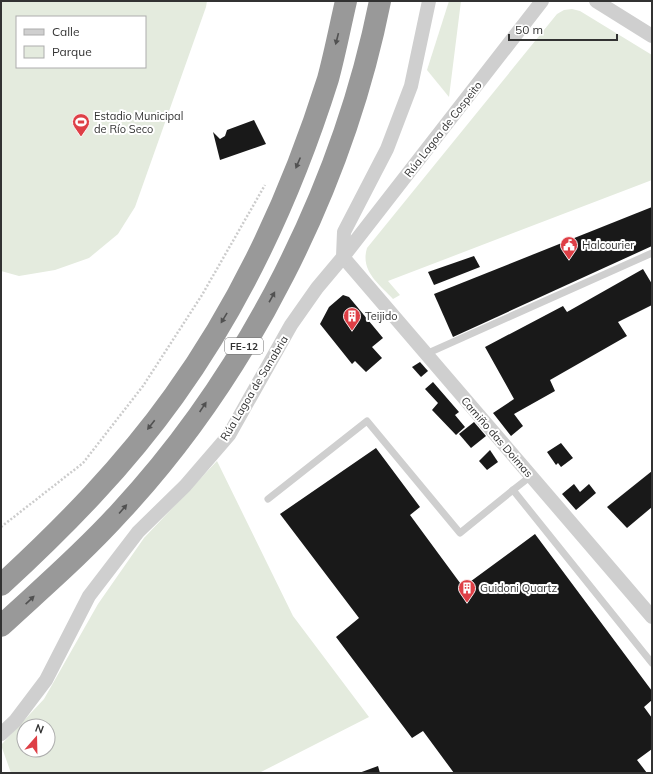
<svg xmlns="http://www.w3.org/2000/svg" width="653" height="774" font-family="Mulish,sans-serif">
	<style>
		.green { fill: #e4ebde; fill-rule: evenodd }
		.building { fill: #191919 }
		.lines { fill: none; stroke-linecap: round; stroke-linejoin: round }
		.path { stroke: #ccc; stroke-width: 2.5; stroke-dasharray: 2 2; stroke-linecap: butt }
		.lane { stroke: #cfcfcf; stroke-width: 7 }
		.street { stroke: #cfcfcf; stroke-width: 14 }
		.highway { stroke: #999; stroke-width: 22 }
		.oneway { fill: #515151 }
		.labels { text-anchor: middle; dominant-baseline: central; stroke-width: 4; stroke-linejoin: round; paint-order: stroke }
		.shield { fill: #fff; stroke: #707070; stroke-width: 1 }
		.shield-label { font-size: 10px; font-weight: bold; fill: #323232 }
		.poi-label { font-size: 11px; fill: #323232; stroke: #fff; text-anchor: start }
		.street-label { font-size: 11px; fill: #323232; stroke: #fff }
	</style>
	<rect width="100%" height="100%" fill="#fff"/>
	<!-- green -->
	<g class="green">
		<path d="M1,1H207L206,7L135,207L118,234L89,258L55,270L19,276L1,271ZM17,17H145V67H17Z"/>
		<path d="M449,1H461L449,97L427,70Z"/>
		<path d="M572,9L580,11L652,55V180L388,281L400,295L393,299C379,284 360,271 367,248L557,14L564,10Z"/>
		<path d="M217,461L293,616L369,717L259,773H11L1,745L44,699L98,604L144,538ZM24,726H48V750H24Z"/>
	</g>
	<!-- building -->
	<g class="building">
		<path d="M254,120L266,144L220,160L213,132L220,139L225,136L227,130Z"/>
		<path d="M652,207V246L453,337L434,294Z"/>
		<path d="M474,256L480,267L434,285L428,272Z"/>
		<path d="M643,269L652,284V305L618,322L627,336L550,380L555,391L514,414L523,426L511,436L493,413L514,399L485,347L563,306L567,312Z"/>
		<path d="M343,295L349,297L383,338L372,347L382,358L366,372L355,361L352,364L320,324L329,307Z"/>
		<path d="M420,362L428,371L421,377L412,367Z"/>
		<path d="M433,382L459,412L455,415L465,427L456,435L432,410L438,403L425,389Z"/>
		<path d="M474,422L486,436L471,448L459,434Z"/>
		<path d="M561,443L573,458L561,467L558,463L556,465L547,452Z"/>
		<path d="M376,448L420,507L410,515L463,587L535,534L652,691V700L644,707L652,718V749L637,760L647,773H454L423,731L412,738L336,637L359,618L280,514Z"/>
		<path d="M490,450L498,462L487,470L479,461Z"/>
		<path d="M652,471V507L627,528L607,507Z"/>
		<path d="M574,484L580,492L589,484L596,493L576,510L562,494Z"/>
		<path d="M378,766L380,773H359Z"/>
	</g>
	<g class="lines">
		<!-- path -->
		<path class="path" d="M1,527L83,463L143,386L202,295L265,185"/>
		<!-- lane -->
		<g class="lane">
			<path d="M426,354L652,253"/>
			<path d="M531,476L513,490L652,663"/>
			<path d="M268,499L367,421L460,533L513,490"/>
		</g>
		<!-- street -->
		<g class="street">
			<path d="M542,1L343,257L652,617"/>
			<path d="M596,1L652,36"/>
			<path d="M1,734L15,721L46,680L89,596L138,532L185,486L229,435L291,325L317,288L343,257L344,232L387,149L411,86L429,1"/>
		</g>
		<!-- highway -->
		<g class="highway">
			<path d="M1,585C64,527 124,466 174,396C243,300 293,190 328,79C335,53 340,27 346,1"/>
			<path d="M1,626C41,589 83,553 120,512C248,374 343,186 380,1"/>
		</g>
	</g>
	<!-- one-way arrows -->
	<defs><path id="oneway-solid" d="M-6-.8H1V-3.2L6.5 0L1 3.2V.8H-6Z"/></defs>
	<g class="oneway">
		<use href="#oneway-solid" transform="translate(337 39) rotate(104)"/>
		<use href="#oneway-solid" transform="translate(298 163) rotate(113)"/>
		<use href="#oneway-solid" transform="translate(272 297) rotate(-61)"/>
		<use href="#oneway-solid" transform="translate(224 318) rotate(121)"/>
		<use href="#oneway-solid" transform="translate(203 407) rotate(-56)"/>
		<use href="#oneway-solid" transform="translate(151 425) rotate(128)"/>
		<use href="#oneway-solid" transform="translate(123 509) rotate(-49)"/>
		<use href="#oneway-solid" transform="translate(30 600) rotate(-43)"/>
	</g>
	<!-- icons -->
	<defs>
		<g id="stadium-pin" transform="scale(0.9)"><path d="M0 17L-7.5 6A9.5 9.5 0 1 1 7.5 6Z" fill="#de3f46" stroke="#fff"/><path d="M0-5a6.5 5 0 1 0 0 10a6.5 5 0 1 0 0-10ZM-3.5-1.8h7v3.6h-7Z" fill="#fff"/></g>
		<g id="civic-pin" transform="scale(0.9)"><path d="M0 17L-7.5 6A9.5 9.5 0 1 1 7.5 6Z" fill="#de3f46" stroke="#fff"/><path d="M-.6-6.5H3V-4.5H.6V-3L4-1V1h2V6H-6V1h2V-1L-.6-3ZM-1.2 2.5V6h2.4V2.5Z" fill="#fff"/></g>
		<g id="building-pin" transform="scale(0.9)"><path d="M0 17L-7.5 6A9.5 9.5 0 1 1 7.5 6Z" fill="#de3f46" stroke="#fff"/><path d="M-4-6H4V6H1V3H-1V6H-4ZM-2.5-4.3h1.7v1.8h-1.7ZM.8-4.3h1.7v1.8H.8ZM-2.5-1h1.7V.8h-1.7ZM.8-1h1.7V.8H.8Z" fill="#fff"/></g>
	</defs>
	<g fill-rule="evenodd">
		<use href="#stadium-pin" x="81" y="122"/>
		<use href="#civic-pin" x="569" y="245"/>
		<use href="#building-pin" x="352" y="316"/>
		<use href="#building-pin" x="467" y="588"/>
	</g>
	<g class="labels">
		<!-- shield labels -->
		<rect class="shield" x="225" y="338" width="38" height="16" rx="3"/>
		<g class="shield-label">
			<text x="244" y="346">FE-12</text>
		</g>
		<!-- poi labels -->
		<g class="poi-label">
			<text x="94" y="116">Estadio Municipal<tspan x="94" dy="13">de Río Seco</tspan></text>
			<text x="582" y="245">Halcourier</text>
			<text x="365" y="316">Teijido</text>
			<text x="480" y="588">Guidoni Quartz</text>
		</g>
		<!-- street labels -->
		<g class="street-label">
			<text transform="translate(443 129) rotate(-52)">Rúa Lagoa de Cospeito</text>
			<text transform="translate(254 388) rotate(-59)">Rúa Lagoa de Sanabria</text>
			<text transform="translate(497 437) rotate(49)">Camiño das Doimas</text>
		</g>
	</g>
	<!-- border -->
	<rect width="653" height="774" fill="none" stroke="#323232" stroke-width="4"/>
	<!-- legend -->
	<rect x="16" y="16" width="130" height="52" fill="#ffffff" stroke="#adadad"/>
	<rect x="24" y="29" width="20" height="6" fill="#cfcfcf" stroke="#adadad"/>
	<text x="52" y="36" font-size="12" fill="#323232">Calle</text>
	<rect x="24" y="46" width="20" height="12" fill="#e4ebde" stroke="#adadad"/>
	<text x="52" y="56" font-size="12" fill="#323232">Parque</text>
	<!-- north arrow -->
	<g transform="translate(36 738) rotate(20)"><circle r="19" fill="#ffffff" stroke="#adadad"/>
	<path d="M0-3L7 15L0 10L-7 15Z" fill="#de3f46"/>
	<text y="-6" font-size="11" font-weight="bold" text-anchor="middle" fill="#323232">N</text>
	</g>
	<!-- scale -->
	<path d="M509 34v6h108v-6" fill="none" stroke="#323232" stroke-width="2"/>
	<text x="515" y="34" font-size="12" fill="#323232" stroke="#ffffff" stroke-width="3" paint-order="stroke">50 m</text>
</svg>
